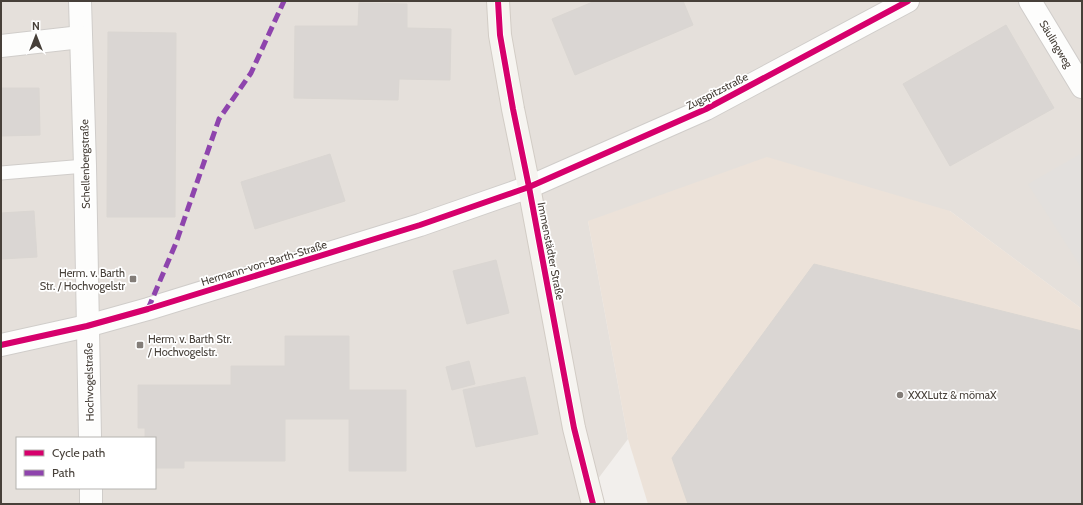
<svg xmlns="http://www.w3.org/2000/svg" width="1083" height="505" font-family="Cabin,sans-serif">
	<style>
		.residential { fill: #e5e0db; fill-rule: evenodd }
		.commercial { fill: #ece2d9 }
		.parking { fill: #e3e0dd }
		.building { fill: #dad6d3; stroke: #dad6d2 }
		.lines { fill: none; stroke-linecap: round; stroke-linejoin: round }
		.lane-casing { stroke: #d0cdca; stroke-width: 15 }
		.street-casing { stroke: #d0cdca; stroke-width: 24 }
		.secondary-casing { stroke: #d2ccc5; stroke-width: 24 }
		.lane { stroke: #fdfdfc; stroke-width: 13 }
		.street { stroke: #fdfdfc; stroke-width: 22 }
		.secondary { stroke: #f6f4f0; stroke-width: 22 }
		.quiet { stroke: #8e44ad; stroke-width: 5; stroke-dasharray: 10 5; stroke-linecap: butt }
		.cycleway-casing { stroke: #fff; stroke-width: 8 }
		.cycleway { stroke: #d6006c; stroke-width: 6 }
		.poi-dot { fill: #837d78; stroke: #fff; stroke-width: 1.5 }
		.labels { text-anchor: middle; dominant-baseline: central; stroke-width: 3.5; stroke-linejoin: round; paint-order: stroke }
		.street-label { font-size: 11px; fill: #474039; stroke: #fff }
		.poi-label { font-size: 11px; fill: #474039; stroke: #fff; text-anchor: start }
	</style>
	<rect width="100%" height="100%" fill="#f2efec"/>
	<!-- residential -->
	<path class="residential" d="M1,1H1082V309L950,211L588,221L628,439L579,504H1ZM17,438H155V488H17Z"/>
	<!-- commercial -->
	<path class="commercial" d="M767,157L950,211L1082,309V504H648L628,439L588,221Z"/>
	<!-- parking -->
	<path class="parking" d="M1082,153V269L1028,184Z"/>
	<!-- building -->
	<g class="building">
		<path d="M595,1H683L693,25L575,75L552,19Z"/>
		<path d="M359,3L407,4V28L451,29L450,80L399,79L398,100L294,98L295,26H358Z"/>
		<path d="M1006,25L1054,108L950,166L903,84Z"/>
		<path d="M108,32L176,33L175,217H107Z"/>
		<path d="M1,88H39L40,135L1,136Z"/>
		<path d="M330,154L345,201L255,229L241,182Z"/>
		<path d="M34,211L37,257L1,259V213Z"/>
		<path d="M496,260L509,313L467,324L453,271Z"/>
		<path d="M814,264L1082,331V504H688L672,458Z"/>
		<path d="M285,336H349V390H406V471H349V419H285V461H184V468H155V438H145V428H138V385H231V366H285Z"/>
		<path d="M469,361L475,384L452,390L446,367Z"/>
		<path d="M525,377L538,434L476,447L463,390Z"/>
	</g>
	<g class="lines">
		<!-- lane casing -->
		<g class="lane-casing">
			<path id="lane" d="M1,173L85,166"/>
		</g>
		<!-- street casing -->
		<g class="street-casing">
			<g id="street">
				<path d="M80,1L85,166L90,438"/>
				<path d="M1030,1L1082,87"/>
				<path d="M1,46L81,37"/>
				<path d="M1,345L87,326L148,309L420,225L529,187L706,109L908,1"/>
				<path d="M91,488V504"/>
			</g>
		</g>
		<!-- secondary casing -->
		<g class="secondary-casing">
			<path id="secondary" d="M498,1L500,35L513,109L529,187L574,428L593,504"/>
		</g>
		<!-- lane -->
		<use href="#lane" class="lane"/>
		<!-- street -->
		<use href="#street" class="street"/>
		<!-- secondary -->
		<use href="#secondary" class="secondary"/>
		<!-- quiet -->
		<path class="quiet" d="M148,309L176,243L219,119L251,73L284,1"/>
		<!-- cycleway casing -->
		<g class="cycleway-casing">
			<g id="cycleway">
				<path d="M498,1L500,35L513,109L529,187L574,428L593,504"/>
				<path d="M1,345L87,326L148,309L420,225L529,187L706,109L908,1"/>
			</g>
		</g>
		<!-- cycleway -->
		<use href="#cycleway" class="cycleway"/>
	</g>
	<!-- markers -->
	<g class="poi-dot">
		<rect x="129" y="275" width="8" height="8" rx="2"/>
		<rect x="136" y="341" width="8" height="8" rx="2"/>
		<circle cx="900" cy="395" r="4"/>
	</g>
	<g class="labels">
		<!-- street labels -->
		<g class="street-label">
			<text transform="translate(1056 44) rotate(59)">Säulingweg</text>
			<text transform="translate(717 91) rotate(-27)">Zugspitzstraße</text>
			<text transform="translate(85 164) rotate(-91)">Schellenbergstraße</text>
			<text transform="translate(551 251) rotate(79)">Immenstädter Straße</text>
			<text transform="translate(264 263) rotate(-17)">Hermann-von-Barth-Straße</text>
			<text transform="translate(89 382) rotate(-91)">Hochvogelstraße</text>
		</g>
		<!-- poi labels -->
		<g class="poi-label">
			<text x="125" y="273" text-anchor="end">Herm. v. Barth<tspan x="125" dy="13">Str. / Hochvogelstr</tspan></text>
			<text x="148" y="339">Herm. v. Barth Str.<tspan x="148" dy="13">/ Hochvogelstr.</tspan></text>
			<text x="908" y="395">XXXLutz &amp; mömaX</text>
		</g>
	</g>
	<!-- border -->
	<rect width="1083" height="505" fill="none" stroke="#474039" stroke-width="4"/>
	<!-- legend -->
	<rect x="16" y="437" width="140" height="52" fill="#ffffff" stroke="#b5b3b0"/>
	<rect x="24" y="450" width="20" height="6" fill="#d6006c" stroke="#b5b3b0"/>
	<text x="52" y="457" font-size="12" fill="#474039">Cycle path</text>
	<rect x="24" y="470" width="20" height="6" fill="#8e44ad" stroke="#b5b3b0"/>
	<text x="52" y="477" font-size="12" fill="#474039">Path</text>
	<!-- north arrow -->
	<g transform="translate(36 36)" stroke="#ffffff" stroke-width="3" paint-order="stroke">
	<path d="M0-3L7 15L0 10L-7 15Z" fill="#474039"/>
	<text y="-6" font-size="11" font-weight="bold" text-anchor="middle" fill="#474039">N</text>
	</g>
</svg>
